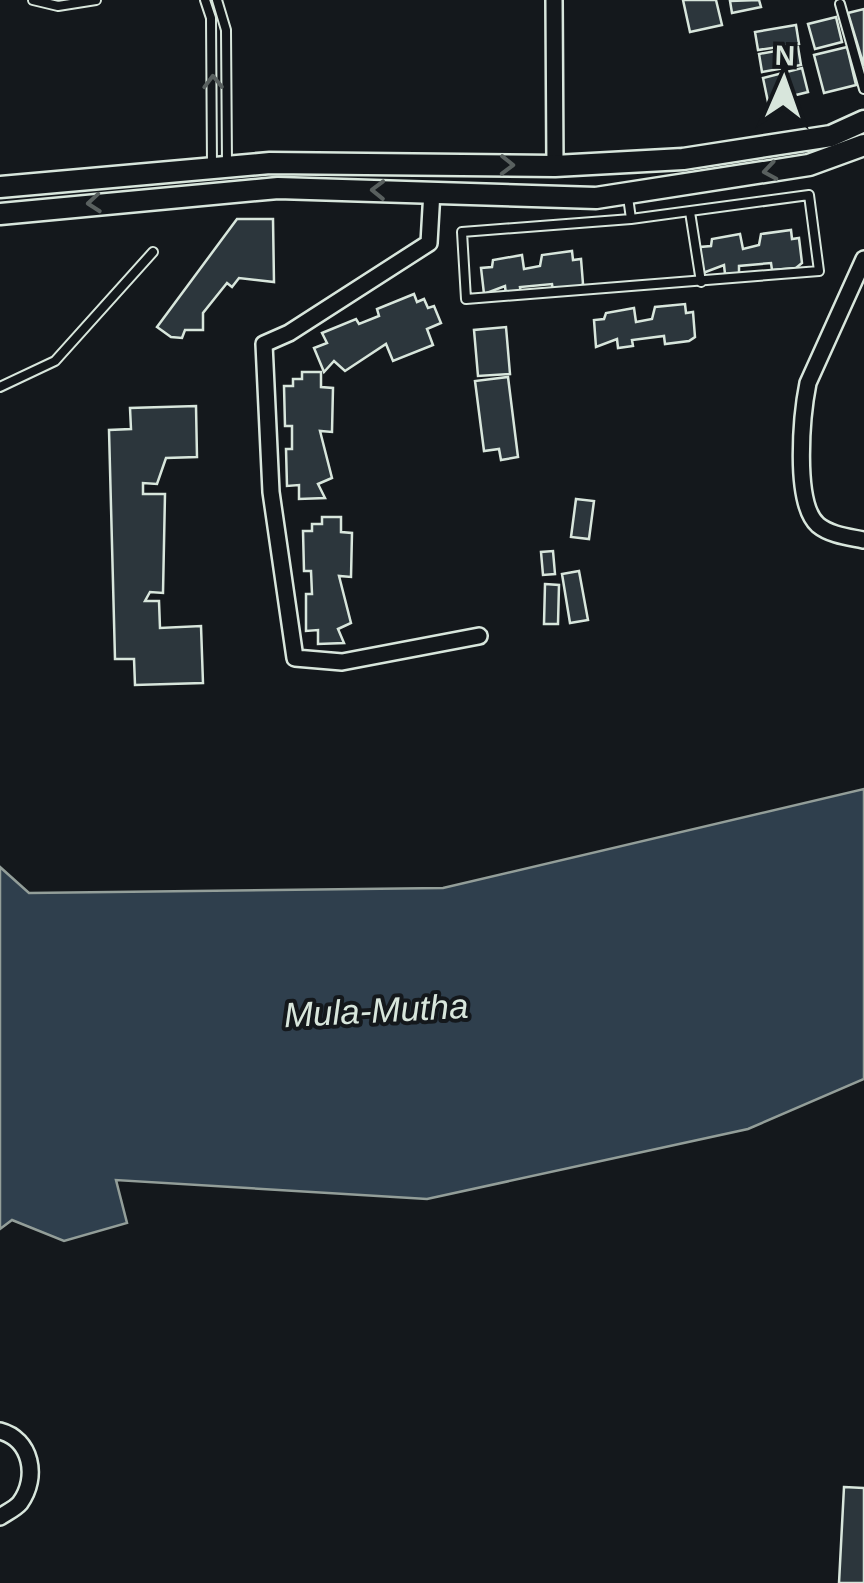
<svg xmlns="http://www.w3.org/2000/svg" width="864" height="1583" font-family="Arial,sans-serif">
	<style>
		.water { fill: #2f3f4d; stroke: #939e99; stroke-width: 2.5 }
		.building { fill: #2c363c; stroke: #d8e6dc; stroke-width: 2.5 }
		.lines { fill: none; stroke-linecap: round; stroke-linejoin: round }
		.service-casing { stroke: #d8e6dc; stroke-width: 12 }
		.minor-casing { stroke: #d8e6dc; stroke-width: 20 }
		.secondary-casing { stroke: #d8e6dc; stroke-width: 25 }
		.service { stroke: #14181c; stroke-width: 8 }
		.minor { stroke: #14181c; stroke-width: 15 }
		.secondary { stroke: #14181c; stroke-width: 20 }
		.oneway { stroke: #59605f }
		.labels { text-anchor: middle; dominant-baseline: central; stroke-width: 8; stroke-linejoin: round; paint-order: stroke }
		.water-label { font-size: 35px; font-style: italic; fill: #d8e6dc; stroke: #14181c }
	</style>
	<rect width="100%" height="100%" fill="#14181c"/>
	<!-- water -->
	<path class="water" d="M864,789V1079L748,1129L427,1199L116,1180L127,1223L64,1241L12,1220L0,1229V867L29,893L443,888Z"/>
	<!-- building -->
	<g class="building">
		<path d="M683,0H716L722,25L690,32Z"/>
		<path d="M759,0L761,7L732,13L730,1Z"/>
		<path d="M864,9V66L848,13Z"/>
		<path d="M836,17L842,42L815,49L808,24Z"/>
		<path d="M796,25L799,44L758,50L755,32Z"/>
		<path d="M798,47L801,65L762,72L759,54Z"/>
		<path d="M847,47L856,85L824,93L814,55Z"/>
		<path d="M802,68L808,92L768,102L763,78Z"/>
		<path d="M237,219H273L274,282L239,278L232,287L227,283L203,313V330H185L182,338L171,337L157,327Z"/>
		<path d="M791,230L792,239L799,238L802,263L796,268L772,270L771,263L739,266V273L725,274L724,265L703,273L700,247L711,246L712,239L740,234L743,249L759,245L761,234Z"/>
		<path d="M572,251L573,260L581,259L583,284L577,289L553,291L552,284L520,287L521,294L506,295L505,286L484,294L481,268L492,267L493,260L522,255L524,269L540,266L542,255Z"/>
		<path d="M414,294L417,302L424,299L428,308L434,306L441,323L427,329L433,345L393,361L386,344L345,371L334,361L324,372L314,348L327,343L322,333L356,319L359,324L379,316L377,309Z"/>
		<path d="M685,304L686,313L693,312L695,337L689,341L665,344L664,336L632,340L633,346L618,348L617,339L596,347L594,320L604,319L606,313L634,308L636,322L652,319L655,307Z"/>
		<path d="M506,327L510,374L478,376L474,330Z"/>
		<path d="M302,372H321V387L333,388L332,432L320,431L332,478L318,484L325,498L299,499V485L287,486L286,449H292V426H285L284,386H293V379H302Z"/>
		<path d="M508,377L518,457L501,460L499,449L484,451L475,381Z"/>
		<path d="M196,406L197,457L166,458L157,484L143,483V494H165L163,593L150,592L145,601H159L160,628L201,626L203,683L135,685L134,659H115L109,430L131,429L130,408Z"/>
		<path d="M576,499L594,501L589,539L571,537Z"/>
		<path d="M322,517H341V532L352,533L351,577L339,576L351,623L338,629L344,643L318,644V630L306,631V594H312L311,571H304L303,531H312V524H322Z"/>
		<path d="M553,551L555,574L543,575L541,552Z"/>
		<path d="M579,571L588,620L570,623L562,574Z"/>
		<path d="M545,584L559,585L558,624H544Z"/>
		<path d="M844,1487L864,1488V1583H839Z"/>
	</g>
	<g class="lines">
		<!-- service casing -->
		<g class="service-casing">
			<g id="service">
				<path d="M33,0L58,6L96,0"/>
				<path d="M205,0L211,18L212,166"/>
				<path d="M217,0L226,30L227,164"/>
				<path d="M840,4L864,89"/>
				<path d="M628,197L631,219L462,232L466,299L819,271L809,195L631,219"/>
				<path d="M690,212L701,282"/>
				<path d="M0,387L55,361L153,252"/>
			</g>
		</g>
		<!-- minor casing -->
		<g class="minor-casing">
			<g id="minor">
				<path d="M554,0L555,166"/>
				<path d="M432,191L429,243L289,333L264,344L271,492L295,658L342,662L479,636"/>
				<path d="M863,540C849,537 830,535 818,525C793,503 802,413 808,383L864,259"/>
				<path d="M0,1431C31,1439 39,1477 20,1503C16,1508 6,1513 0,1517"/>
			</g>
		</g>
		<!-- secondary casing -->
		<g class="secondary-casing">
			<g id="secondary">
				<path d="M0,187L270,163L555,166L683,159L831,136L864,121"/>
				<path d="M0,214L278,188L596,198L809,165L864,145"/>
			</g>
		</g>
		<!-- service -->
		<use href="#service" class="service"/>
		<!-- minor -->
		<use href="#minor" class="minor"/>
		<!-- secondary -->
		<use href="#secondary" class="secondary"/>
	</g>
	<!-- one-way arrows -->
	<defs><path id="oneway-chevron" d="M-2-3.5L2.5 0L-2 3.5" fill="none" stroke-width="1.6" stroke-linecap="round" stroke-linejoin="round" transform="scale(2.5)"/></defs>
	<g class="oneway">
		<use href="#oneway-chevron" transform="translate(213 82) rotate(-91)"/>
		<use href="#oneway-chevron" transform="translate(507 165) rotate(1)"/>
		<use href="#oneway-chevron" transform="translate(770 171) rotate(171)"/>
		<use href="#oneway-chevron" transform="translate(378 190) rotate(-179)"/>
		<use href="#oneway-chevron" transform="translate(94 203) rotate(175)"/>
	</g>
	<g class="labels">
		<!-- water labels -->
		<g class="water-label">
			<text transform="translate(376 1010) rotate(-3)">Mula-Mutha</text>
		</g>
	</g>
	<!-- north arrow -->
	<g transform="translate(784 80) rotate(2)" stroke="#14181c" stroke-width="8" paint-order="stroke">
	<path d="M0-8L18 38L0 25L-18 38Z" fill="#d8e6dc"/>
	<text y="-15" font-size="28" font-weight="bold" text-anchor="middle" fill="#d8e6dc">N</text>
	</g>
</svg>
